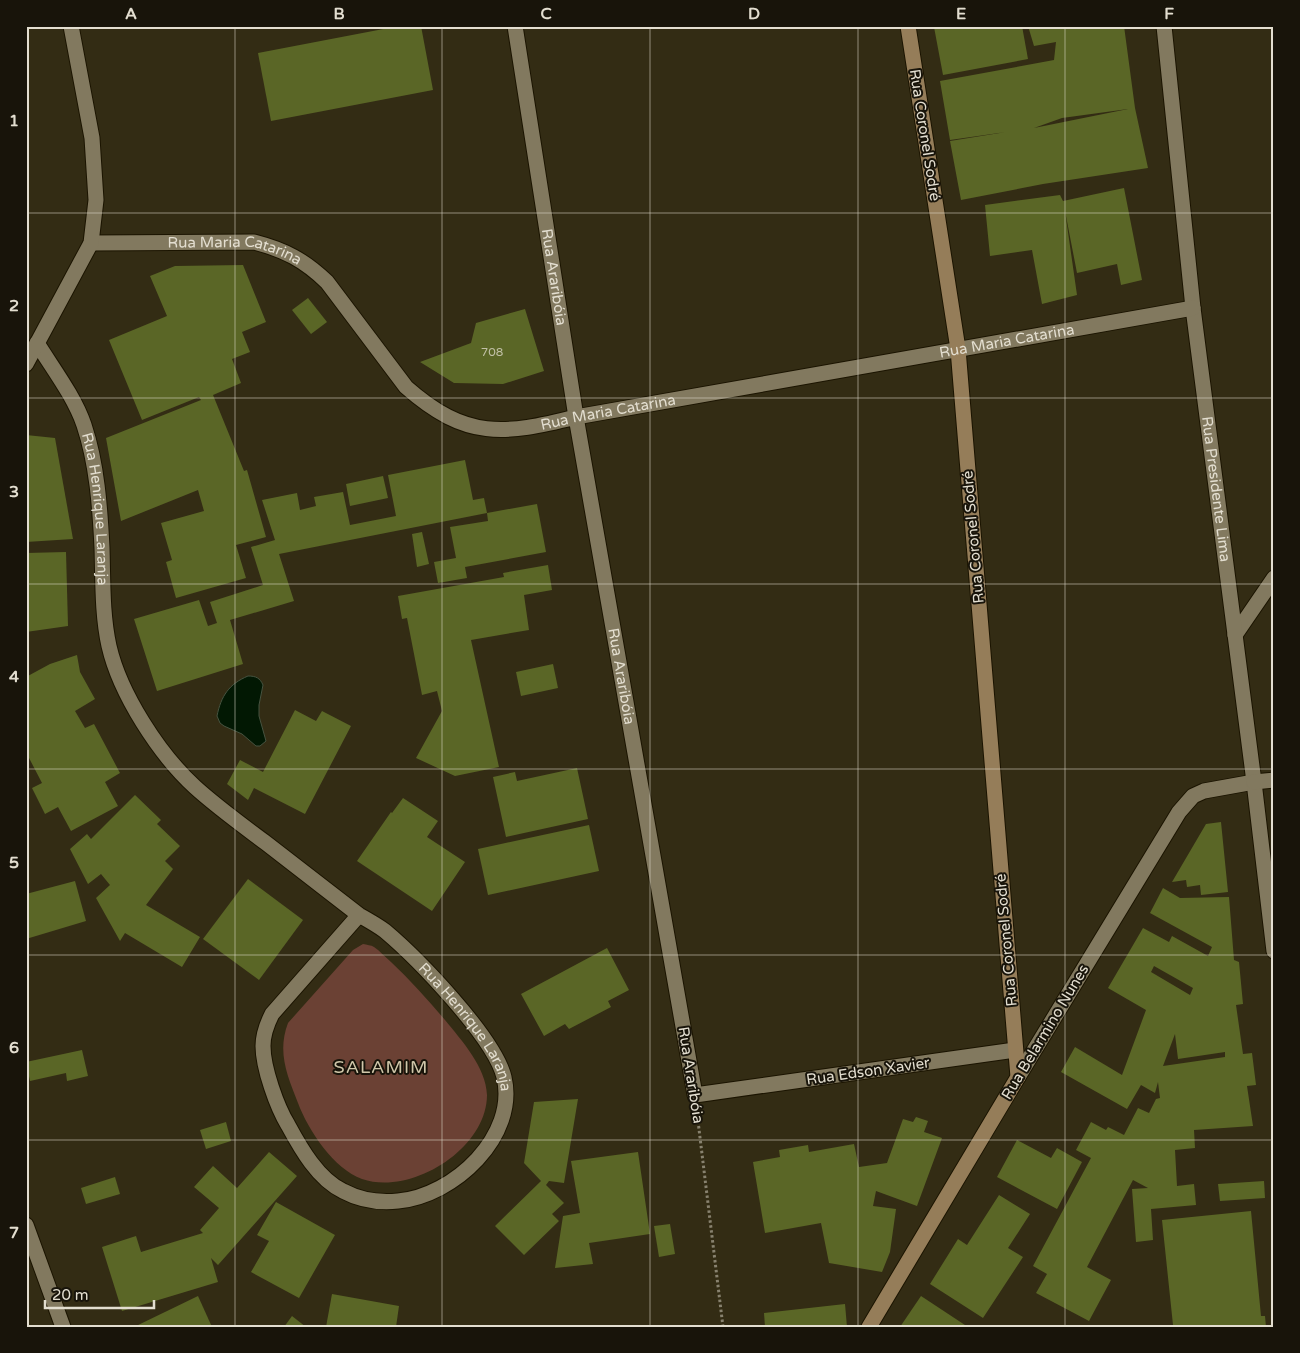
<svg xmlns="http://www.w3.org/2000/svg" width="1300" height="1353" font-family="'Varela Round',sans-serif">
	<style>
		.green { fill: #6b4134 }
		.water { fill: #021803; stroke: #465340 }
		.building { fill: #5a6626; fill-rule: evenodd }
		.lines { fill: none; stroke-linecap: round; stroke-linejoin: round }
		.lane-casing { stroke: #1b1400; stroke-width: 17 }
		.street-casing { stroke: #1b1400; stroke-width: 17 }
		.secondary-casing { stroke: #1b1400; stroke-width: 17 }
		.path { stroke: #88826f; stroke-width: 3; stroke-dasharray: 2.5 2.5; stroke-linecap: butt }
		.lane { stroke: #82795f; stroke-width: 15 }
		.street { stroke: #82795f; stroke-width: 15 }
		.secondary { stroke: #957d59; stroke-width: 15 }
		.grid { fill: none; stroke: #e3ded0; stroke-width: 1; stroke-opacity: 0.55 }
		.labels { text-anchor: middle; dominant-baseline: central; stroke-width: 4; stroke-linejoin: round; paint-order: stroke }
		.number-label { font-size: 12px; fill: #c1c0a6 }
		.street-label { font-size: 15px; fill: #e3ded0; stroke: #18140a }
		.quarter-label { font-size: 18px; letter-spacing: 1px; fill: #d0c7aa; stroke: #18140a }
		.neatline { fill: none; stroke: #e3ded0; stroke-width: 2 }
		.grid-label { font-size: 16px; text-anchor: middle; font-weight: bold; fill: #e3ded0 }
	</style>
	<rect width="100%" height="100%" fill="#332c14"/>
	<!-- green -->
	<path class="green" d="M363,944C367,945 371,945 374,947C380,951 385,957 391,962C410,980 428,1000 445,1020C462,1041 486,1067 487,1095C487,1149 411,1196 362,1179C334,1169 308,1130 298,1103C287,1075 277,1052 288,1023L353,950Z"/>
	<!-- water -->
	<path class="water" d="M248,676C256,676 260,678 263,685L259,705V716L266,741L260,746H256L242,734L224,726L220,723L217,716C221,696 229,684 248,676Z"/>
	<!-- building -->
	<g class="building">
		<path d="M399,26H421L433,90L271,121L258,53Z"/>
		<path d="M941,26H1022L1028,59L943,75L934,27Z"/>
		<path d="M1028,26H1124L1135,108L1148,168L1043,184L961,200L950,141L1006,132L950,140L940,81L1054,60L1056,42L1034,46ZM1128,109L1034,128L1062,118Z"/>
		<path d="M1124,188L1142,280L1121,285L1117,264L1077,273L1065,211L1077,295L1042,304L1032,250L990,256L985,205L1060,195L1063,201Z"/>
		<path d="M243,265L266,322L242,332L250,352L232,359L241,383L213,395L244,471L247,470L266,537L236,545L246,578L176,598L166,562L172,560L161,523L204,511L198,490L121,521L106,438L201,400L199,397L142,420L109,340L167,316L150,276L175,266Z"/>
		<path d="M308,298L327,322L311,334L292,310Z"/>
		<path d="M525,309L544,371L503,384L454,383L420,362L471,343L476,323Z"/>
		<path d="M26,435L55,438L73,539L26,542Z"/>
		<path d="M465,460L473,500L484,498L487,513L279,554L294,601L230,620L243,664L157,691L134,619L199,600L208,626L217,623L210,602L263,585L251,547L275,540L262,500L297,493L300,510L316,506L314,497L343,492L350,525L396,516L388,475Z"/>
		<path d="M383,476L388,498L350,506L346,484Z"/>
		<path d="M537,504L546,552L465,567L467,578L438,583L434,562L456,558L450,527L488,521L487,513Z"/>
		<path d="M422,532L429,564L417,567L412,534Z"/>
		<path d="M66,552L68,626L26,632V553Z"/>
		<path d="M548,565L552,590L524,595L529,630L471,640L499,767L455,776L416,758L442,711L437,691L422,695L407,618L402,619L398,596L504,577L503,573Z"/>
		<path d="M77,655L80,672L95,699L75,711L85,728L94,724L120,773L105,782L118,806L71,831L58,807L45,814L32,788L42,783L28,756L26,757V677L50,664Z"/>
		<path d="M553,664L558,688L521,696L516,672Z"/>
		<path d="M295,710L316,721L322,711L351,726L305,814L254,788L248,800L227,784L240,760L263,772Z"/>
		<path d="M577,768L588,819L506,837L493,777L515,772L517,781Z"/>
		<path d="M135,795L161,820L157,824L180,846L165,861L173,869L146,905L200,937L182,967L125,933L120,941L96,898L110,885L101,874L88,884L70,849L87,834L91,839Z"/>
		<path d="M403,798L438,821L427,837L465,862L432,911L357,861L391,812L392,813Z"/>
		<path d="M1221,822L1228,892L1201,895L1200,885L1187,887L1186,880L1172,882L1206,824Z"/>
		<path d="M589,825L599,871L488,895L478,849Z"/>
		<path d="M248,879L303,920L259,980L203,939Z"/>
		<path d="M75,881L86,921L26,939V894Z"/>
		<path d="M1163,888L1180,898L1229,897L1234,960L1239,962L1243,1004L1236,1005L1243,1054L1252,1053L1256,1085L1247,1086L1253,1126L1194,1130L1195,1148L1175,1150L1177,1186L1194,1184L1196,1205L1151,1209L1153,1240L1136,1242L1132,1189L1148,1188L1133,1180L1087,1267L1111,1280L1089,1321L1036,1293L1047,1274L1033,1266L1091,1158L1076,1150L1091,1122L1106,1130L1108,1127L1124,1135L1138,1108L1149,1113L1156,1099L1160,1098L1158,1082L1155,1093L1141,1085L1127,1109L1061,1072L1075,1047L1122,1075L1146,1010L1108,988L1143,928L1169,942L1172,936L1208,956L1212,947L1150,913ZM1154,966L1193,988L1190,995L1151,972ZM1175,1034L1178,1059L1225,1052V1057L1163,1066Z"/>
		<path d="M607,948L629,990L608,1001L611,1007L569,1029L565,1024L544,1036L521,994Z"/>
		<path d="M82,1050L88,1076L67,1081L66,1073L30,1081L26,1062Z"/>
		<path d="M578,1099L564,1183L549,1181L546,1185L564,1203L552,1214L559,1221L524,1255L495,1226L541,1181L524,1163L534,1102Z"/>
		<path d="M916,1117L928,1121L924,1132L942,1138L917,1206L876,1191L873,1206L896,1209L890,1252L882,1272L829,1263L821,1223L765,1233L753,1162L780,1157L779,1150L808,1145L809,1152L854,1144L859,1167L887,1163L903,1119L913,1122Z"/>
		<path d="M226,1122L231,1141L206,1149L200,1130Z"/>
		<path d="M1017,1140L1051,1158L1057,1148L1082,1162L1057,1209L997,1177Z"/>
		<path d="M269,1152L297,1176L218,1265L211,1258L218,1282L122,1311L102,1247L136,1236L141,1252L203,1233L200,1230L219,1208L194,1187L213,1166L237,1188Z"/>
		<path d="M638,1152L650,1234L589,1243L593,1264L555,1268L563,1216L580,1213L571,1161Z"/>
		<path d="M115,1177L120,1194L86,1204L81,1188Z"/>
		<path d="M1264,1181L1265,1198L1220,1201L1218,1184Z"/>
		<path d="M999,1195L1030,1214L1008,1248L1023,1257L983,1318L930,1284L958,1239L967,1245Z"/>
		<path d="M276,1202L335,1235L299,1298L251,1272L269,1241L257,1235Z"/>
		<path d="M1251,1211L1261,1316H1265L1266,1327H1169V1325H1173L1162,1220Z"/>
		<path d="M670,1224L675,1254L659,1257L654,1226Z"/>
		<path d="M332,1294L399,1306L396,1327H326Z"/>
		<path d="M198,1296L212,1327H134Z"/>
		<path d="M921,1296L968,1327H900Z"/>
		<path d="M845,1304L847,1327H765L764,1313Z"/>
		<path d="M292,1316L306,1327H284Z"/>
	</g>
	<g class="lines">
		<!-- lane casing -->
		<g class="lane-casing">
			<g id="lane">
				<path d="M1235,635L1274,578"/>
				<path d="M1018,1077L1179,812L1193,796L1204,791L1254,782"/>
			</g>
		</g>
		<!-- street casing -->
		<g class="street-casing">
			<g id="street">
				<path id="s1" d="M515,26L576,417L695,1095L1015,1050"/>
				<path id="s2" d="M1164,26L1193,308L1254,782L1274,951"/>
				<path id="s3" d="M91,243L254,242C285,250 304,260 327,282L406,387C466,440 504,435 576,417L1193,308"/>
				<path id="s4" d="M37,343C53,369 74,396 84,425C97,464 100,507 102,548C103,581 102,614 109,646C120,694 159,754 195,787C217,807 242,825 266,843C297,867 328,891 359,915C368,920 377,925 385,931C417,958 494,1037 504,1077C518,1136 454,1196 398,1201C379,1203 360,1200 343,1191C318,1179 301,1149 288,1125C277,1107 263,1068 263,1046C263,1034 267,1024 272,1014L359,915"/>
				<path d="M26,364L91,243L96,200L92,138L71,26"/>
				<path d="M1254,782L1274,780"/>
				<path d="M26,1225L63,1327"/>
			</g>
		</g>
		<!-- secondary casing -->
		<g class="secondary-casing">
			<path id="secondary" d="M869,1327L1018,1077L958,349L908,26"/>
		</g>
		<!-- path -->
		<path class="path" d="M698,1121L723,1327"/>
		<!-- lane -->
		<use href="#lane" class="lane"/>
		<!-- street -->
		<use href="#street" class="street"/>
		<!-- secondary -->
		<use href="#secondary" class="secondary"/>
	</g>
	<!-- grid -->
	<path class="grid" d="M235,26V1327M442,26V1327M650,26V1327M858,26V1327M1065,26V1327M26,213H1274M26,398H1274M26,584H1274M26,769H1274M26,955H1274M26,1140H1274"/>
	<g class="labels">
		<!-- number labels -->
		<g class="number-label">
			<text x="492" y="352">708</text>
		</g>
		<!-- street labels -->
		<g class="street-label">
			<text transform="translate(925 135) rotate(81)">Rua Coronel Sodré</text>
			<text stroke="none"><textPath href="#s3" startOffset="145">Rua Maria Catarina</textPath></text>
			<text stroke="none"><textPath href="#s1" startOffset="254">Rua Araribóia</textPath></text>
			<text stroke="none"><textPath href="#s3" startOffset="999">Rua Maria Catarina</textPath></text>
			<text stroke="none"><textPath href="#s3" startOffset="594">Rua Maria Catarina</textPath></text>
			<text stroke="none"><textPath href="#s2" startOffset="466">Rua Presidente Lima</textPath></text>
			<text stroke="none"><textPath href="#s4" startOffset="180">Rua Henrique Laranja</textPath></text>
			<text transform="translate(973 537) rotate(-95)">Rua Coronel Sodré</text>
			<text stroke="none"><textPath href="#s1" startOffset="659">Rua Araribóia</textPath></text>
			<text transform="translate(1006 940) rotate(-95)">Rua Coronel Sodré</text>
			<text stroke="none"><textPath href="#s4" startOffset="851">Rua Henrique Laranja</textPath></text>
			<text transform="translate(1045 1032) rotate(-59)">Rua Belarmino Nunes</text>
			<text transform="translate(868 1071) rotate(-8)">Rua Edson Xavier</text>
			<text transform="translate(691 1075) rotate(81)">Rua Araribóia</text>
		</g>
		<!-- quarter labels -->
		<g class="quarter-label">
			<text x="381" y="1067">SALAMIM</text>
		</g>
	</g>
	<!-- border -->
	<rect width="1300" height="1353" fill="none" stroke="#18140a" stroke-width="55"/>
	<!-- scale -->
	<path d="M45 1300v8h109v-8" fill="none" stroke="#e3ded0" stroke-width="2.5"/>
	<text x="52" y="1300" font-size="15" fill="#e3ded0" stroke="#18140a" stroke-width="4" paint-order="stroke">20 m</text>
	<rect x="28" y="28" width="1244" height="1298" class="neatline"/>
	<g class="grid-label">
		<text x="131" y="19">A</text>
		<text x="339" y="19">B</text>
		<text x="546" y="19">C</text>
		<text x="754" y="19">D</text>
		<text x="961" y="19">E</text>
		<text x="1169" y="19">F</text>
		<text x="14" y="126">1</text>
		<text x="14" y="311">2</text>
		<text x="14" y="497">3</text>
		<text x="14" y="682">4</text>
		<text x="14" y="868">5</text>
		<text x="14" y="1053">6</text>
		<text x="14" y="1238">7</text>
	</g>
</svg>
